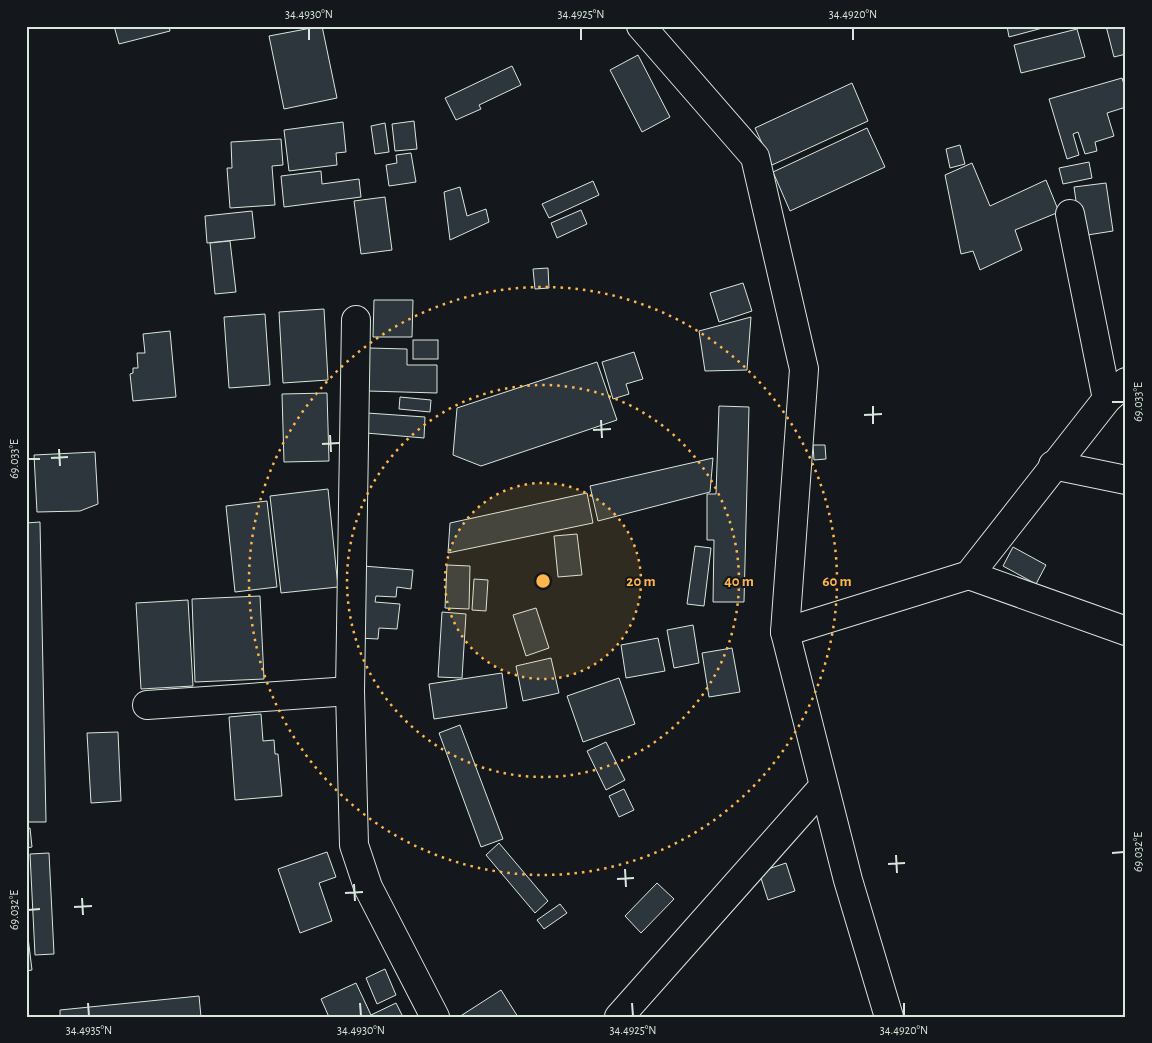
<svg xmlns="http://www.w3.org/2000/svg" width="1152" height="1043" font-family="'Alegreya Sans',sans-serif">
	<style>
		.building { fill: #2c363c; stroke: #d8e6dc }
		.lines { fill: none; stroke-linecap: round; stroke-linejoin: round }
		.street-casing { stroke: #d8e6dc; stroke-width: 30 }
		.secondary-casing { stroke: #d8e6dc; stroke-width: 30 }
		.street { stroke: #14181c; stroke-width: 28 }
		.secondary { stroke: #14181c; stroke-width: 28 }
		.ticks { fill: none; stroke: #d8e6dc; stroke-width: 2 }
		.ring { fill: none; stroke: #ffb74d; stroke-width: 2.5; stroke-dasharray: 2.5 5 }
		.centre { fill: #ffb74d; stroke: #14181c; stroke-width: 2.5 }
		.ring-label { font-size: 15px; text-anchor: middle; font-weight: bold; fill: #ffb74d; stroke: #14181c; stroke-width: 4; stroke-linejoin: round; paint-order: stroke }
		.neatline { fill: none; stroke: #d8e6dc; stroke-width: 2 }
		.ticks-label { font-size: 12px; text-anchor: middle; fill: #d8e6dc }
	</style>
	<rect width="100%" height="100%" fill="#14181c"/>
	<!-- building -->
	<g class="building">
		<path d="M114,26H169L170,31L119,44Z"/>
		<path d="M322,26L337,98L284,109L269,36Z"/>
		<path d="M1007,26H1050L1009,37Z"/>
		<path d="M1106,26H1126V54L1114,57Z"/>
		<path d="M1077,29L1085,57L1021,73L1014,45Z"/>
		<path d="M638,55L670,117L642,132L610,70Z"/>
		<path d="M512,66L521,85L479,105L481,109L456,120L445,98Z"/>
		<path d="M1122,78L1126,91V107L1107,113L1114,136L1095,142L1097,151L1085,154L1078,132L1073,134L1079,155L1067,159L1049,99Z"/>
		<path d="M852,83L868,121L772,165L755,128Z"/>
		<path d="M414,121L417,149L395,151L392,124Z"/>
		<path d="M343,122L346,152L336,153L337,165L289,171L284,130Z"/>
		<path d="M385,123L389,152L375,154L371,126Z"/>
		<path d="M867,128L885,167L790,211L773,172Z"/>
		<path d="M281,139L283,165L272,166L275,205L230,208L227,168H232L231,142Z"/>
		<path d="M960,145L965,164L950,168L946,149Z"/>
		<path d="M411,153L416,182L389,186L386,165L397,163L396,155Z"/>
		<path d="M1089,162L1092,178L1063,184L1059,168Z"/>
		<path d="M972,163L990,206L1046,180L1059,212L1015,230L1022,250L980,270L973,251L961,254L945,175Z"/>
		<path d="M321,171L322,184L359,179L361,197L284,207L281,176Z"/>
		<path d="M593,181L599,195L549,218L542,204Z"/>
		<path d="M1106,183L1113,231L1081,236L1074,187Z"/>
		<path d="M460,187L467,216L486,209L489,222L450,240L444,192Z"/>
		<path d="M385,197L392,250L361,254L354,201Z"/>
		<path d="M581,210L587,224L557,238L551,223Z"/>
		<path d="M252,211L255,238L207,243L205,216Z"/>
		<path d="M230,241L236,292L215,294L210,243Z"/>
		<path d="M548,268L549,288L535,289L533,269Z"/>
		<path d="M743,283L752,311L719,322L710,293Z"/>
		<path d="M374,300H413L412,337H373Z"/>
		<path d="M324,309L328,380L283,383L279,312Z"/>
		<path d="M265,314L270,385L229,388L224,317Z"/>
		<path d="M751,317L747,370L705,371L699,331Z"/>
		<path d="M170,331L176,397L133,401L130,374L133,373V368H138L137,353H145L143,334Z"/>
		<rect x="413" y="340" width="25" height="19"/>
		<path d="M369,348L407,349V365H437V393L368,391Z"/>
		<path d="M634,352L643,379L626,384L629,394L613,399L602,362Z"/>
		<path d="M597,362L617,420L481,466L453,455L457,408Z"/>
		<path d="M327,393L329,461L284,462L282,394Z"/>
		<path d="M400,397L431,400L430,412L399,409Z"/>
		<path d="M719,406L749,407L744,602H713L714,540H707V494H716Z"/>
		<path d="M367,413L425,417L424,438L366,433Z"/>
		<path d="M813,445H825L826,459L814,460Z"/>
		<path d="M95,452L98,504L80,511L37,512L34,455Z"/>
		<path d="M713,458L710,492L598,521L590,486Z"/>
		<path d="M328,489L338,587L281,593L270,496Z"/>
		<path d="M587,493L593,523L448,553L450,523Z"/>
		<path d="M267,501L277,587L235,592L226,506Z"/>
		<path d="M40,522L46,822H26V523Z"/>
		<path d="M577,534L582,575L558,577L554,536Z"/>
		<path d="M695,546L711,548L704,606L687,604Z"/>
		<path d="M1013,547L1046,565L1036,584L1003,566Z"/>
		<path d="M447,565L470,566L469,609L445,608Z"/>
		<path d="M363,566L413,570L411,589L397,587L396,597L376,596L375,602L400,604L397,629L379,628L378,639L358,638Z"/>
		<path d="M474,579L488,580L486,611L472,610Z"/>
		<path d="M260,596L264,679L195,682L192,599Z"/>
		<path d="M188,600L193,686L141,689L136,603Z"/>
		<path d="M536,608L549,648L526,656L513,615Z"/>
		<path d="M442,612L466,614L462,678L438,677Z"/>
		<path d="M693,625L699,663L674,668L667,630Z"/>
		<path d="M658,638L665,671L626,678L621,645Z"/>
		<path d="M732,648L740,692L709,697L702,653Z"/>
		<path d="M551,658L559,693L523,701L516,666Z"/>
		<path d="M502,673L507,708L434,719L429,684Z"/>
		<path d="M619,678L635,724L583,742L567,696Z"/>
		<path d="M261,714L263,741L274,740L275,754H278L282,796L235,800L229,717Z"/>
		<path d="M460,725L503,839L481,847L439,733Z"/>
		<path d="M118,732L121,801L91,803L87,733Z"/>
		<path d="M606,742L625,780L606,790L587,751Z"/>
		<path d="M624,789L634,810L619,817L609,796Z"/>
		<path d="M30,828L32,847L26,848V829Z"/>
		<path d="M499,843L548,901L535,913L486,855Z"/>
		<path d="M327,852L336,877L319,883L332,921L300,933L278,869Z"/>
		<path d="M49,853L54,954L35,955L30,854Z"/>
		<path d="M786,863L795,891L768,900L759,872Z"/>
		<path d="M657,883L674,899L641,933L625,916Z"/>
		<path d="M560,904L567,913L544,929L537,920Z"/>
		<path d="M26,921L32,970L26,971Z"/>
		<path d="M385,969L396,995L377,1004L366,978Z"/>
		<path d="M356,983L371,1015L396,1003L403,1017H329L321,999Z"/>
		<path d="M501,990L518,1017H459Z"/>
		<path d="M199,996L201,1017H60V1010Z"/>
	</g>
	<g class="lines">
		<!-- street casing -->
		<g class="street-casing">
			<g id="street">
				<path d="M1070,214L1107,399"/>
				<path d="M356,320L350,691L354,845L368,887L435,1017"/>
				<path d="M1053,465L1126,480"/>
				<path d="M969,575L1126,631"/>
				<path d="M785,632L969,575L1107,399L1126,382"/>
				<path d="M147,705L350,691"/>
				<path d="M619,1017L823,787"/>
			</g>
		</g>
		<!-- secondary casing -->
		<g class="secondary-casing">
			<path id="secondary" d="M641,26L755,157L804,369L785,632L848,880L889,1017"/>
		</g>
		<!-- street -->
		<use href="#street" class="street"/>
		<!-- secondary -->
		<use href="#secondary" class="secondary"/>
	</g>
	<!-- ticks -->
	<path class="ticks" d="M309,28V40M581,28V40M853,28V40M1112,402H1124M873,406V424M864,415L882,414M601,420L602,438M593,430L611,429M330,435L331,452M322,444L339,443M59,449L60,466M51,458L68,457M28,459H40M1112,853L1124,852M896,855L897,873M888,864L905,863M625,869L626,887M617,879L634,878M354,884L355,901M345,893L363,892M82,898L83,915M74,907L92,906M28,910L40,909M88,1003L89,1016M360,1003L361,1016M632,1003L633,1016M904,1003V1016"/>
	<!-- distance rings -->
	<circle cx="543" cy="581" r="98" fill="#ffb74d" fill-opacity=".12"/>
	<g class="ring">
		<circle cx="543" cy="581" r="98"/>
		<circle cx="543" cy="581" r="196"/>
		<circle cx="543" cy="581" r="294"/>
	</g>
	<circle cx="543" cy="581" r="8" class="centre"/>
	<g class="ring-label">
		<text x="641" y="586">20 m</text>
		<text x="739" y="586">40 m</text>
		<text x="837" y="586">60 m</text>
	</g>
	<!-- border -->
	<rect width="1152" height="1043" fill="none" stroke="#14181c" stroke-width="55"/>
	<rect x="28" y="28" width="1096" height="988" class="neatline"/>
	<g class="ticks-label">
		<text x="309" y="18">34.4930°N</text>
		<text x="581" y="18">34.4925°N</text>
		<text x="853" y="18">34.4920°N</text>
		<text transform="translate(1138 402) rotate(-90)" y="4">69.033°E</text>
		<text transform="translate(14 459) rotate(-90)" y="4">69.033°E</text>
		<text transform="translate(1138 852) rotate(-90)" y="4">69.032°E</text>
		<text transform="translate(14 910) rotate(-90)" y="4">69.032°E</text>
		<text x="89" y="1034">34.4935°N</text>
		<text x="361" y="1034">34.4930°N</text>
		<text x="633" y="1034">34.4925°N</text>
		<text x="904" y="1034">34.4920°N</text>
	</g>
</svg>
